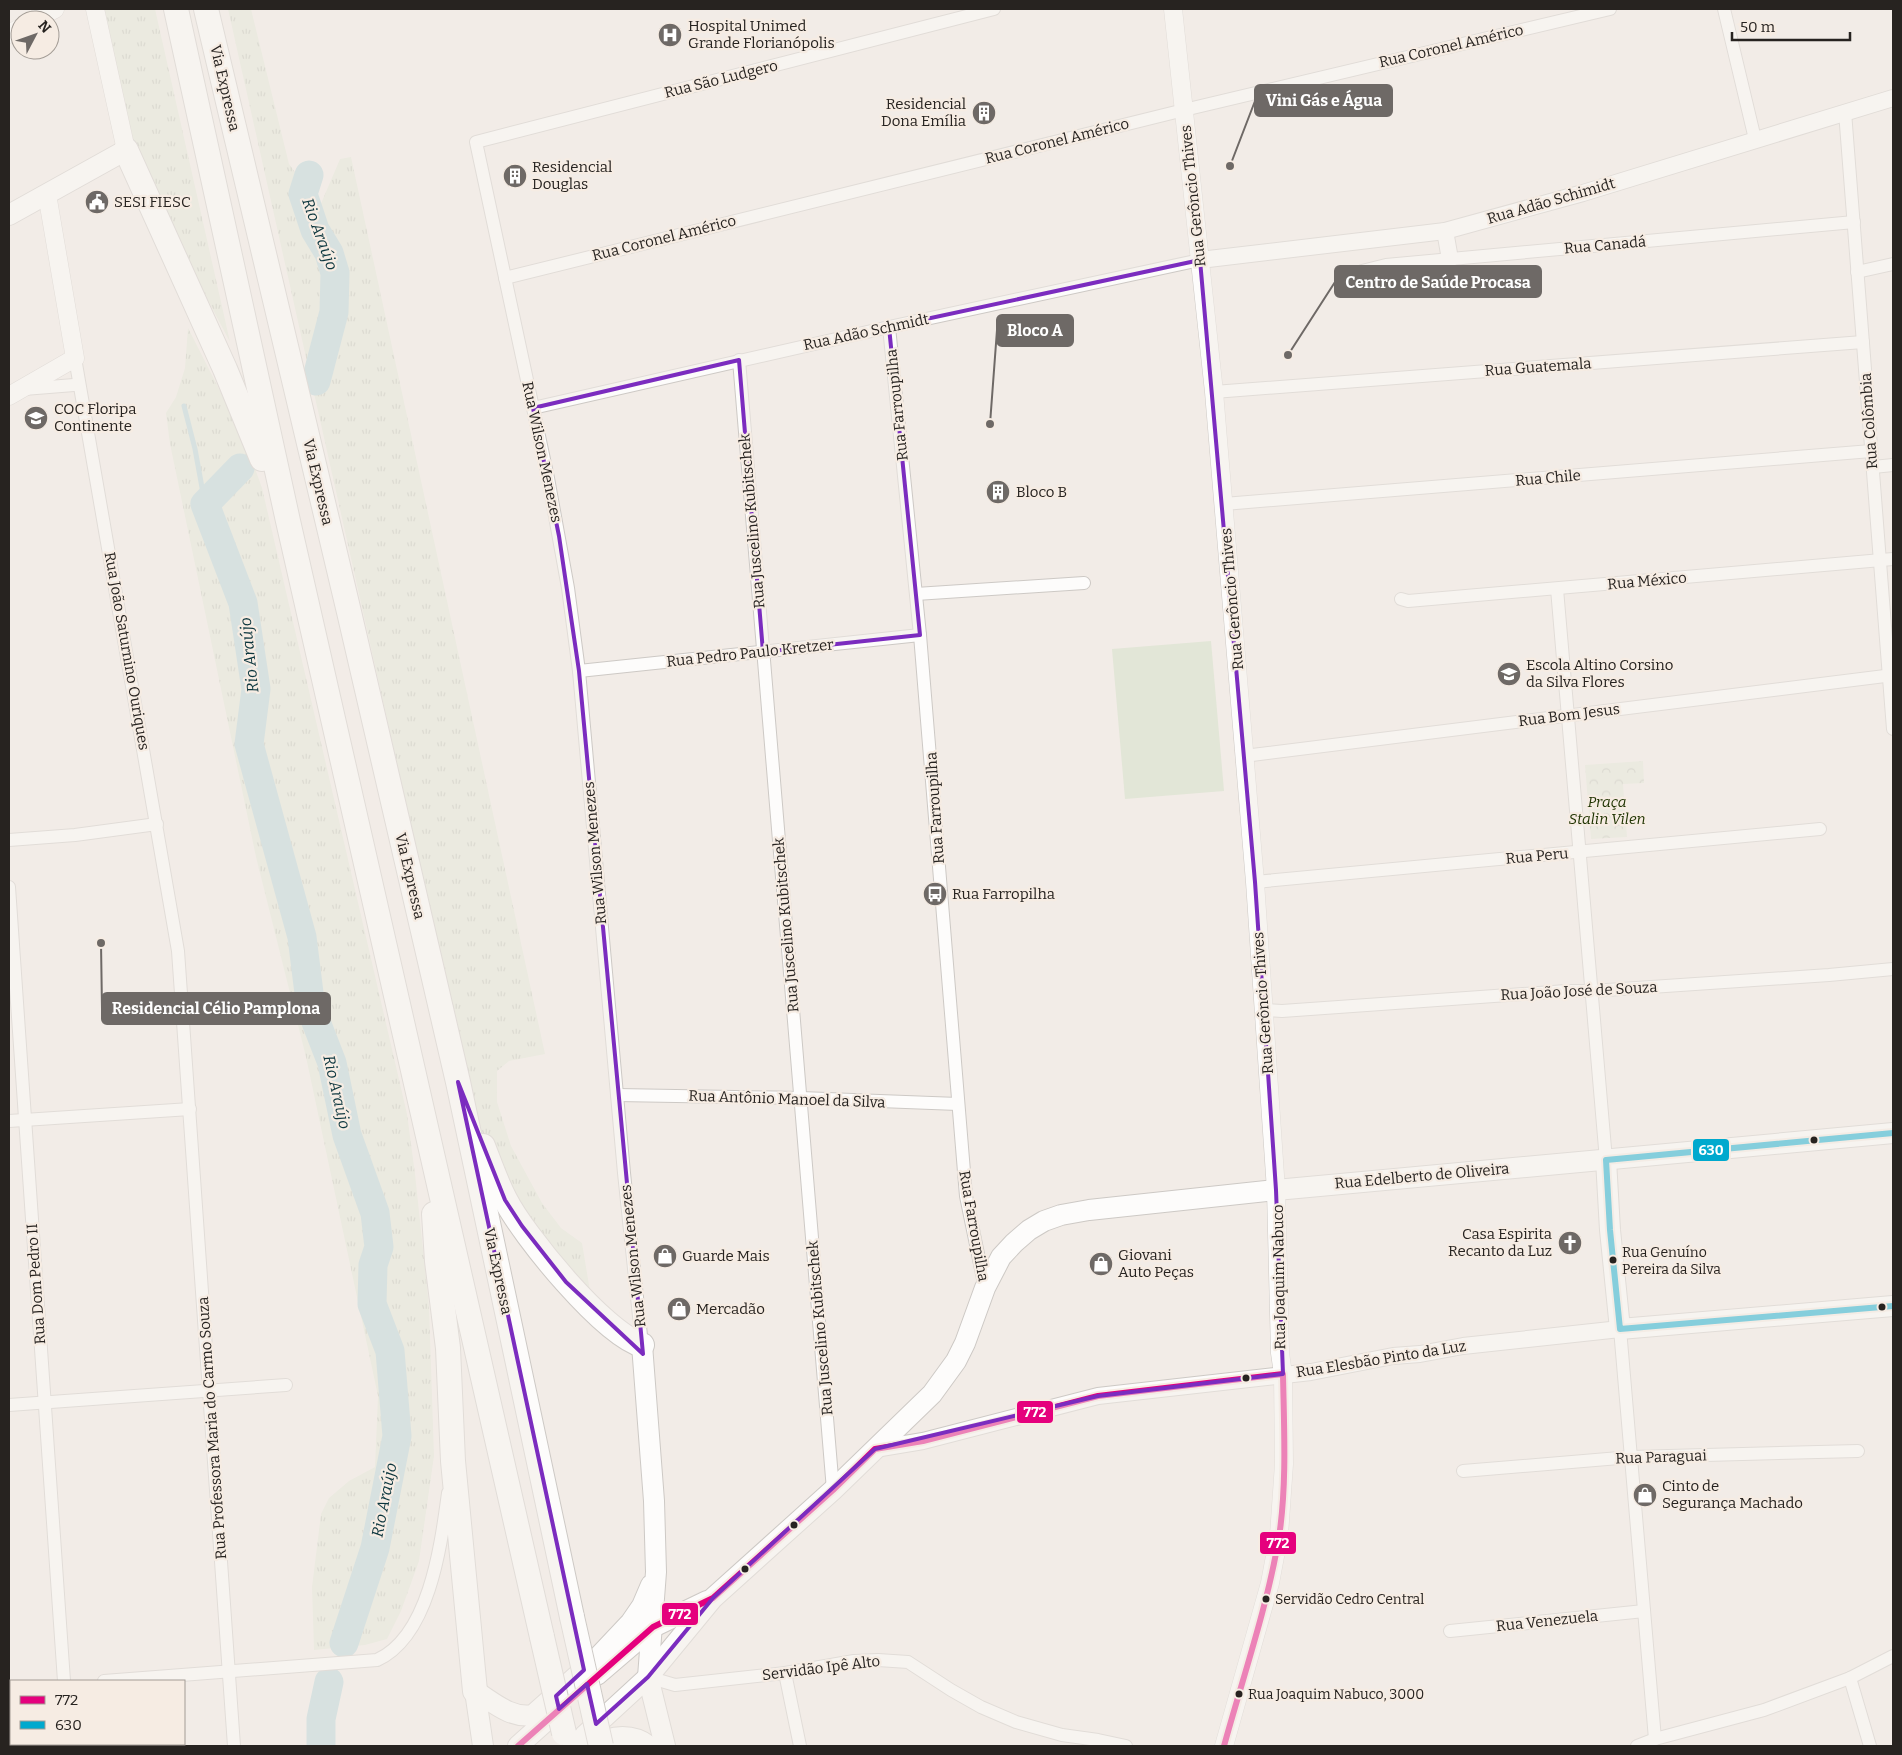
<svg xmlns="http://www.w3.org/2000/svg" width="1902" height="1755" font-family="Bitter,serif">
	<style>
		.grass { fill: url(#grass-tufts) }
		.park { fill: url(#park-crowns) }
		.pitch { fill: #e2e6d7 }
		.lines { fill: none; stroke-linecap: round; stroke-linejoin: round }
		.stream { stroke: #b6d3d8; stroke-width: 5 }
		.river { stroke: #b6d3d8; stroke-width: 29 }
		.minor-casing { stroke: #cdc9c5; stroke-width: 14 }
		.tertiary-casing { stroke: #cdc9c5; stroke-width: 18 }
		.secondary-casing { stroke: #cdc9c5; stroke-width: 19 }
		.primary-casing { stroke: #cdc9c5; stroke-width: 22 }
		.motorway-casing { stroke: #cdc9c5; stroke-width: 26 }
		.minor { stroke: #fdfcfb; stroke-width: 12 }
		.tertiary { stroke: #fdfcfb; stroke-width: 16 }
		.secondary { stroke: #fdfcfb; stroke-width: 18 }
		.primary { stroke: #fdfcfb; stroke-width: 20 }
		.motorway { stroke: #fdfcfb; stroke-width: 24 }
		.motorway-bridge-casing { stroke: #cdc9c5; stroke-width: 26; stroke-linecap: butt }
		.motorway-bridge { stroke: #fdfcfb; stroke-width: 24 }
		.bus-1-casing { stroke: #f6ece3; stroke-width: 10 }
		.bus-2-casing { stroke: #f6ece3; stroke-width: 10 }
		.bus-1 { stroke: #e5007d; stroke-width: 6 }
		.bus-2 { stroke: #00a9ce; stroke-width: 6 }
		.marked { fill: none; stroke: #7b2cbf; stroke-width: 4; stroke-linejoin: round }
		.bus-dot { fill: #272320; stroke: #f6ece3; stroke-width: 2 }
		.labels { text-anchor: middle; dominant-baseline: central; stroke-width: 4.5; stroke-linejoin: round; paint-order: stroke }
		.bus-label { font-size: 14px; fill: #272320; stroke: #f6ece3; text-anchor: start }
		.poi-label { font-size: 15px; fill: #272320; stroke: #f6ece3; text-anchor: start }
		.street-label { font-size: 15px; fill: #272320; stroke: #f6ece3 }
		.park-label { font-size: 15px; font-style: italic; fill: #1e3301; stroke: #f6ece3 }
		.water-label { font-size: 16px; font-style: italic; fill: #0c363e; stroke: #f6ece3 }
		.leader { fill: none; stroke: #6e6966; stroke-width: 2 }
		.callout-dot { fill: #6e6966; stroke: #f6ece3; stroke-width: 2 }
		.callout { fill: #6e6966; stroke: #6e6966; stroke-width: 2 }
		.callout-label { font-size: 16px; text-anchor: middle; font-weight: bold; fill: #fff }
		.line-badge { stroke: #f6ece3; stroke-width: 2 }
		.badge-label { font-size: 14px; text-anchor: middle; font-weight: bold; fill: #fff }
	</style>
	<defs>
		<pattern id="grass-tufts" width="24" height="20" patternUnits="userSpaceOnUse" patternTransform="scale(1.25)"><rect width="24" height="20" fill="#e2e6d7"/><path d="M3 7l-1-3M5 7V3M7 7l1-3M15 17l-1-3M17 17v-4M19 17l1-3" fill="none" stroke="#c2c5b8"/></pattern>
		<pattern id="park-crowns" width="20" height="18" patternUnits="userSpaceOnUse" patternTransform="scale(1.25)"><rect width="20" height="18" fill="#e2e6d7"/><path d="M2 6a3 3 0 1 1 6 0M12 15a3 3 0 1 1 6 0" fill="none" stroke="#c2c5b8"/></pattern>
	</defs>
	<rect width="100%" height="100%" fill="#f2ece7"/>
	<!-- grass -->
	<g class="grass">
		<path d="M104,9H155L230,342L144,179L123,112Z"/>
		<path d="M228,9H251L289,164L320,206L340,159L351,157L545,1054L509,1061L497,1071V1102L511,1146L542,1203L561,1228L582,1243L591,1297L558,1259L497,1169L477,1121Z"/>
		<path d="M188,328L244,438L262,488L407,1114L415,1174L429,1306L434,1456L419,1561L401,1611L387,1639L365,1645L314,1650L312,1587L321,1514L329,1498L349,1481L375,1467L378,1396L306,1057L256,857L170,444L166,413L176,397L185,368Z"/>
	</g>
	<!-- park -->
	<path class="park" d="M1643,761L1644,783L1623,784L1627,837L1591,839L1585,765Z"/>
	<!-- pitch -->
	<path class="pitch" d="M1211,641L1224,791L1125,799L1112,649Z"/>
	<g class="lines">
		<!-- stream -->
		<path class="stream" d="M184,406L195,449L205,504"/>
		<!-- river -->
		<g class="river">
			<path d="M309,175L303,194L315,230L329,253L335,273L334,312L316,381"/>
			<path d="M240,468L205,504L243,603L256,689L249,744L302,937L311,1009L332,1063L347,1135L375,1213L379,1247L373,1265L372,1304L390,1351L397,1436L375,1548L344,1643"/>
			<path d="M321,1746V1719L329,1682"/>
		</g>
		<!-- minor casing -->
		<g class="minor-casing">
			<g id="minor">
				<path d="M1724,9L1755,139"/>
				<path d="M1845,112L1893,729"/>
				<path d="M1857,272L1893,264"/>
				<path d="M1358,274L1362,271L1386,265L1854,222"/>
				<path d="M505,278L1184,110L1610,9"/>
				<path d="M889,327L920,635L966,1196L985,1288"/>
				<path d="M75,358L178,951L234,1746"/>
				<path d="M739,360L833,1490"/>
				<path d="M24,389L74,385"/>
				<path d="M1214,392L1863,342"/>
				<path d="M533,408L889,327L1200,260"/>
				<path d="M1873,467L1893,465"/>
				<path d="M1224,504L1871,451"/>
				<path d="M1557,589L1606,1160"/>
				<path d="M916,594L1084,583"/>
				<path d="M1401,599L1408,601L1893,559"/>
				<path d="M579,671L920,635"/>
				<path d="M1244,756L1893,675"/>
				<path d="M9,840L75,835L157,824"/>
				<path d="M1255,882L1820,829"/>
				<path d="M9,887L64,1681"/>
				<path d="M1264,1010L1282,1011L1566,991H1592L1829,975L1893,969"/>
				<path d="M617,1095L801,1098L958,1104"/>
				<path d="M9,1121L190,1109"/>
				<path d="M1620,1329L1655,1739"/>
				<path d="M642,1345L624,1173L579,671L568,588L548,478L476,142L994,9"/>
				<path d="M9,1405L286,1385"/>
				<path d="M1463,1471L1631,1457L1858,1451"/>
				<path d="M1450,1631L1644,1611"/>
				<path d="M785,1673L800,1746"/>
				<path d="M648,1677L675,1685L785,1673L854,1661L878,1660L908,1662L951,1690L981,1707L1016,1722L1062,1735L1098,1740L1126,1746"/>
				<path d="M1850,1678L1870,1746"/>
				<path d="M104,1681L377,1660C430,1636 441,1544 448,1493"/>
				<path d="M9,1688H11"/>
				<path d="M68,1744V1746"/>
				<path d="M1637,1746L1655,1739L1764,1710L1850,1678L1893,1656"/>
			</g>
		</g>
		<!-- tertiary casing -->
		<g class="tertiary-casing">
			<g id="tertiary">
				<path d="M1445,231L1450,259"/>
				<path d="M1200,260L1445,231L1583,193L1893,98"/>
				<path d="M875,1449L923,1441L1098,1396L1311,1372L1393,1356L1420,1354L1463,1346L1620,1329"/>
			</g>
		</g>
		<!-- secondary casing -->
		<g class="secondary-casing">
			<g id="secondary">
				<path d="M95,9L126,150"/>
				<path d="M1173,9L1214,392L1255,882L1276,1190L1280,1353L1283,1374L1284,1464L1279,1535L1270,1583L1224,1746"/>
				<path d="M34,20L55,9"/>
				<path d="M9,34L20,28"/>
				<path d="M9,396L75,358L47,194"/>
			</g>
		</g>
		<!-- primary casing -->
		<g class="primary-casing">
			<g id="primary">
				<path d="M9,215L126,150"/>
				<path d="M1606,1160L1610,1230L1620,1329L1893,1306"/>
				<path d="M642,1345L654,1501L656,1572L648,1677L665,1746"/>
				<path d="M597,1675L653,1627L707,1601"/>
				<path d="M475,1691C493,1702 511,1719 533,1715L598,1657L631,1622L642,1606L651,1585"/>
				<path d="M475,1691L483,1746"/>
				<path d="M518,1746L557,1711"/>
				<path d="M573,1746L648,1677L713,1598L833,1490L932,1394L956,1361L965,1343L985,1288L1001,1257L1014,1243L1029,1230L1044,1221L1061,1215L1089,1210L1276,1190L1893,1133"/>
				<path d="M596,1746C611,1734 634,1734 649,1746"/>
			</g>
		</g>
		<!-- motorway casing -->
		<g class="motorway-casing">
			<g id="motorway">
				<path d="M176,9L288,521L542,1637"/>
				<path d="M206,9L349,612L458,1082L572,1617"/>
				<path d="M126,150L225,369L262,459"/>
				<path d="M483,1146C490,1164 496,1182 505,1199C523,1235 604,1334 642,1345"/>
				<path d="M434,1214L437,1261L448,1348L453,1461L475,1691"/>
			</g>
		</g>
		<!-- minor -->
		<use href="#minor" class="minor"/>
		<!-- tertiary -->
		<use href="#tertiary" class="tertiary"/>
		<!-- secondary -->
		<use href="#secondary" class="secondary"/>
		<!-- primary -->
		<use href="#primary" class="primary"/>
		<!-- motorway -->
		<use href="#motorway" class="motorway"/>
		<!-- motorway-bridge casing -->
		<g class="motorway-bridge-casing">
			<g id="motorway-bridge">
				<path d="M572,1617L601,1746"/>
				<path d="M542,1637L564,1733"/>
			</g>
		</g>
		<!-- motorway-bridge -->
		<use href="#motorway-bridge" class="motorway-bridge"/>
		<!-- bus-1 casing -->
		<g class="bus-1-casing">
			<path id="bus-1" d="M518,1746L653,1627L713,1598L833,1490L875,1449L923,1441L1098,1396L1283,1374C1284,1428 1287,1484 1279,1537C1267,1608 1243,1677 1224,1746"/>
		</g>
		<!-- bus-2 casing -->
		<g class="bus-2-casing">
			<path id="bus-2" d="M1893,1133L1606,1160L1610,1230L1620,1329L1893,1306"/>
		</g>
		<!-- bus-1 -->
		<use href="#bus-1" class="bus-1"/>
		<!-- bus-2 -->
		<use href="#bus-2" class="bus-2"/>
	</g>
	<!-- marked area -->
	<path d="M0 0H1902V1755H0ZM1200,260L1255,882L1276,1190L1283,1374L1098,1396L875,1449L713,1598L648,1677L596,1724L587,1684L559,1709L556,1696L584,1670L458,1082L505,1200L522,1226L566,1282L643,1354L579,671L559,536L533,408L739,360L763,652L920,635L889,327Z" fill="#f2ece7" fill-opacity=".55" fill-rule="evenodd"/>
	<path class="marked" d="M1200,260L1255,882L1276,1190L1283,1374L1098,1396L875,1449L713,1598L648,1677L596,1724L587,1684L559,1709L556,1696L584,1670L458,1082L505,1200L522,1226L566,1282L643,1354L579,671L559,536L533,408L739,360L763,652L920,635L889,327Z"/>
	<!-- icons -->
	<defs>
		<g id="hospital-disc" transform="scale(1.25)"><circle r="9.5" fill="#6e6966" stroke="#f6ece3"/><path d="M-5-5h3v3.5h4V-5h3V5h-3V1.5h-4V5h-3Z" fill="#fff"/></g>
		<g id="building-disc" transform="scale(1.25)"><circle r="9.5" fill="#6e6966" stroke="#f6ece3"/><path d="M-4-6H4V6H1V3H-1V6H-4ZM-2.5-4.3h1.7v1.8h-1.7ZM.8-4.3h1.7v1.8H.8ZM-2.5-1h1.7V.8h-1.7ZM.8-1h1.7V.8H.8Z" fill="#fff"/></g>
		<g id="civic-disc" transform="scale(1.25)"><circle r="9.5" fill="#6e6966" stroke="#f6ece3"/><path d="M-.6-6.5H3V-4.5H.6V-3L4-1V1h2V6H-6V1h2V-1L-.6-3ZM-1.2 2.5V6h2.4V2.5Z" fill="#fff"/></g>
		<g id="school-disc" transform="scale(1.25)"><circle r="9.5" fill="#6e6966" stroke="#f6ece3"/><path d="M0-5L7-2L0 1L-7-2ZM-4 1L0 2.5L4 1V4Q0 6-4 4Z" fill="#fff"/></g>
		<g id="bus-disc" transform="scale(1.25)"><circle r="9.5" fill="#6e6966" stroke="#f6ece3"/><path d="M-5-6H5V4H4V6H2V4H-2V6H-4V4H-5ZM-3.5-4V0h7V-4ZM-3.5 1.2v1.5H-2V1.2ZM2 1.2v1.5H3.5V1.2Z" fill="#fff"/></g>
		<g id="church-disc" transform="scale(1.25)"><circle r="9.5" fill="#6e6966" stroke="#f6ece3"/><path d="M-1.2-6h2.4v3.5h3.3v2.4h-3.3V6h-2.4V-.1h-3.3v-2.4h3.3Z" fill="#fff"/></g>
		<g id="shop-disc" transform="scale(1.25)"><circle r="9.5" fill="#6e6966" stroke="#f6ece3"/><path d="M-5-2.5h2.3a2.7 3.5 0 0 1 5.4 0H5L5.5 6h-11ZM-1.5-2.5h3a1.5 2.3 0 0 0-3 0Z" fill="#fff"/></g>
	</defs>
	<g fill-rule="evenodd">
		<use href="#hospital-disc" x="670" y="35"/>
		<use href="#building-disc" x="984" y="113"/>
		<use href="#building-disc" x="515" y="176"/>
		<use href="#civic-disc" x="97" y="202"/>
		<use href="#school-disc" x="36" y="418"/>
		<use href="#building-disc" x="998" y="492"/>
		<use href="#school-disc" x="1509" y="674"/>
		<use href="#bus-disc" x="935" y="894"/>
		<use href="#church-disc" x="1570" y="1243"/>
		<use href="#shop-disc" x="665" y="1256"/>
		<use href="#shop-disc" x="1101" y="1264"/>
		<use href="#shop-disc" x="679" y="1309"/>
		<use href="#shop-disc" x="1645" y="1495"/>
	</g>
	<!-- markers -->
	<g class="bus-dot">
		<circle cx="1814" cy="1140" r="4.5"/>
		<circle cx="1613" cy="1260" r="4.5"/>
		<circle cx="1882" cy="1307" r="4.5"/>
		<circle cx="1246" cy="1378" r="4.5"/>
		<circle cx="794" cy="1525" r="4.5"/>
		<circle cx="745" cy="1569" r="4.5"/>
		<circle cx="1266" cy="1599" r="4.5"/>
		<circle cx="1239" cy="1694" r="4.5"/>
	</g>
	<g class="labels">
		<!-- bus labels -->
		<g class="bus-label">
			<text x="1622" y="1252">Rua Genuíno<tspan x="1622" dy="17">Pereira da Silva</tspan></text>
			<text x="1275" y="1599">Servidão Cedro Central</text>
			<text x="1248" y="1694">Rua Joaquim Nabuco, 3000</text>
		</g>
		<!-- poi labels -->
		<g class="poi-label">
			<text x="688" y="26">Hospital Unimed<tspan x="688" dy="17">Grande Florianópolis</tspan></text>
			<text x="966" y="104" text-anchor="end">Residencial<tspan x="966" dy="17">Dona Emília</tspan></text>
			<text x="532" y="167">Residencial<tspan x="532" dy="17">Douglas</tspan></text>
			<text x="114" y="202">SESI FIESC</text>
			<text x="54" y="409">COC Floripa<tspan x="54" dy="17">Continente</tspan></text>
			<text x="1016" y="492">Bloco B</text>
			<text x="1526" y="665">Escola Altino Corsino<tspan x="1526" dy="17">da Silva Flores</tspan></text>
			<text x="952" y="894">Rua Farropilha</text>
			<text x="1552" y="1234" text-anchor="end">Casa Espirita<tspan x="1552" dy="17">Recanto da Luz</tspan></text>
			<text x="1118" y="1255">Giovani<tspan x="1118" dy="17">Auto Peças</tspan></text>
			<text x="682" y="1256">Guarde Mais</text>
			<text x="696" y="1309">Mercadão</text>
			<text x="1662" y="1486">Cinto de<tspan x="1662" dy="17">Segurança Machado</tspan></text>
		</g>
		<!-- street labels -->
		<g class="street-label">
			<text transform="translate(1451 46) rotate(-13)">Rua Coronel Américo</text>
			<text transform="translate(721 79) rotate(-14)">Rua São Ludgero</text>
			<text transform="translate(225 88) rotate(77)">Via Expressa</text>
			<text transform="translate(1057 141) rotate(-14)">Rua Coronel Américo</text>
			<text transform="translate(1193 196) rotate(-96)">Rua Gerôncio Thives</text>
			<text transform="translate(1551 201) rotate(-16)">Rua Adão Schimidt</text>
			<text transform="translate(664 238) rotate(-14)">Rua Coronel Américo</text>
			<text transform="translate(1605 245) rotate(-5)">Rua Canadá</text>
			<text transform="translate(866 332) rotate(-12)">Rua Adão Schmidt</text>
			<text transform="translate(1538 367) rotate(-4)">Rua Guatemala</text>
			<text transform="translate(897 405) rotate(-96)">Rua Farroupilha</text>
			<text transform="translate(1869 421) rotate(-94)">Rua Colômbia</text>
			<text transform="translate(542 452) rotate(78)">Rua Wilson Menezes</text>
			<text transform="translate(1548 478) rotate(-5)">Rua Chile</text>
			<text transform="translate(318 482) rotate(77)">Via Expressa</text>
			<text transform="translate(752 521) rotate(-95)">Rua Juscelino Kubitschek</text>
			<text transform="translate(1647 581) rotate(-5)">Rua México</text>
			<text transform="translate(1232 599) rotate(-95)">Rua Gerôncio Thives</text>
			<text transform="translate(127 651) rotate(80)">Rua João Saturnino Ouriques</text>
			<text transform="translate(750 653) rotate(-6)">Rua Pedro Paulo Kretzer</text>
			<text transform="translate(1569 715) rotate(-7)">Rua Bom Jesus</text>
			<text transform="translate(935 808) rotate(-94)">Rua Farroupilha</text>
			<text transform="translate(595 853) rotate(-95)">Rua Wilson Menezes</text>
			<text transform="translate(1537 856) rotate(-5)">Rua Peru</text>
			<text transform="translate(410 876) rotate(77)">Via Expressa</text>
			<text transform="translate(786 925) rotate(-95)">Rua Juscelino Kubitschek</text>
			<text transform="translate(1579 991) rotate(-3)">Rua João José de Souza</text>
			<text transform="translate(1263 1003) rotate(-94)">Rua Gerôncio Thives</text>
			<text transform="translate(787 1099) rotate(2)">Rua Antônio Manoel da Silva</text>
			<text transform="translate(1422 1176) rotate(-5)">Rua Edelberto de Oliveira</text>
			<text transform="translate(974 1226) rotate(80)">Rua Farroupilha</text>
			<text transform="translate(633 1256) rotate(-96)">Rua Wilson Menezes</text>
			<text transform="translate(498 1271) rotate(78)">Via Expressa</text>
			<text transform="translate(1279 1277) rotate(-91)">Rua Joaquim Nabuco</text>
			<text transform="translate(36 1284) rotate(-94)">Rua Dom Pedro II</text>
			<text transform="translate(820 1328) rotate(-95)">Rua Juscelino Kubitschek</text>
			<text transform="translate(1381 1359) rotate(-9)">Rua Elesbão Pinto da Luz</text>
			<text transform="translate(212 1428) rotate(-94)">Rua Professora Maria do Carmo Souza</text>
			<text transform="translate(1661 1457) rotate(-2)">Rua Paraguai</text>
			<text transform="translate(1547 1621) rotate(-6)">Rua Venezuela</text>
			<text transform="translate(821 1668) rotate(-7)">Servidão Ipê Alto</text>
		</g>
		<!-- park labels -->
		<g class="park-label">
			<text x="1607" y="802">Praça<tspan x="1607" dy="17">Stalin Vilen</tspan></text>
		</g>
		<!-- water labels -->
		<g class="water-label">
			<text transform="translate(320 234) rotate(70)">Rio Araújo</text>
			<text transform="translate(249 655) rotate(-96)">Rio Araújo</text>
			<text transform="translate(337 1092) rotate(77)">Rio Araújo</text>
			<text transform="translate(384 1500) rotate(-79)">Rio Araújo</text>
		</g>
	</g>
	<!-- callouts -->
	<path class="leader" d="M1230 166L1255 101M1288 355L1335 282M990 424L997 330M101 943L102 1009"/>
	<g class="callout-dot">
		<circle cx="1230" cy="166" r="5"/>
		<circle cx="1288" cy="355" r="5"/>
		<circle cx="990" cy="424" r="5"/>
		<circle cx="101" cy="943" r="5"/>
	</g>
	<g class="callout">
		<rect x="1255" y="85" width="137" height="31" rx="5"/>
		<rect x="1335" y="266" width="206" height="31" rx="5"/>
		<rect x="997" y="315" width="76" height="31" rx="5"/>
		<rect x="102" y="993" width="228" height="31" rx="5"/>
	</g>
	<g class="callout-label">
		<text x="1324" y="106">Vini Gás e Água</text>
		<text x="1438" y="288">Centro de Saúde Procasa</text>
		<text x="1035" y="336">Bloco A</text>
		<text x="216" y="1014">Residencial Célio Pamplona</text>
	</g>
	<g class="line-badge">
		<rect x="1692" y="1138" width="38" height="24" rx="5" fill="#00a9ce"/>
		<rect x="1016" y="1400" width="38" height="24" rx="5" fill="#e5007d"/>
		<rect x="1259" y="1531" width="38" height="24" rx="5" fill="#e5007d"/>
		<rect x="661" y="1602" width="38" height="24" rx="5" fill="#e5007d"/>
	</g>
	<g class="badge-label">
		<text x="1711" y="1155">630</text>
		<text x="1035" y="1417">772</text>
		<text x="1278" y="1548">772</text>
		<text x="680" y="1619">772</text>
	</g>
	<!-- border -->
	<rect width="1902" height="1755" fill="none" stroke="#272320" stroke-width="20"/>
	<!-- legend -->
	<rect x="10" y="1680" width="175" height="65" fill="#f6ece3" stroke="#a39c95"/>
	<rect x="20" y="1696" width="25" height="8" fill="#e5007d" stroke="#a39c95"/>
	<text x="55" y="1705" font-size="15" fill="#272320">772</text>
	<rect x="20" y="1721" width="25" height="8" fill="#00a9ce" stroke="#a39c95"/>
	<text x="55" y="1730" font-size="15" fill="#272320">630</text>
	<!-- north arrow -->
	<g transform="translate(35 35) rotate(49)"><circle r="24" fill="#f6ece3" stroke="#a39c95"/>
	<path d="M0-4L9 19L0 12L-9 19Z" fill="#6e6966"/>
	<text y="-8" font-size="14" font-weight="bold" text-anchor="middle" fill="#272320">N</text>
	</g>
	<!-- scale -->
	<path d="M1732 32v8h118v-8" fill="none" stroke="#272320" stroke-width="2.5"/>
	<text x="1740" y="32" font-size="15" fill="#272320" stroke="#f6ece3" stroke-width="4" paint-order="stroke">50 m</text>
</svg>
